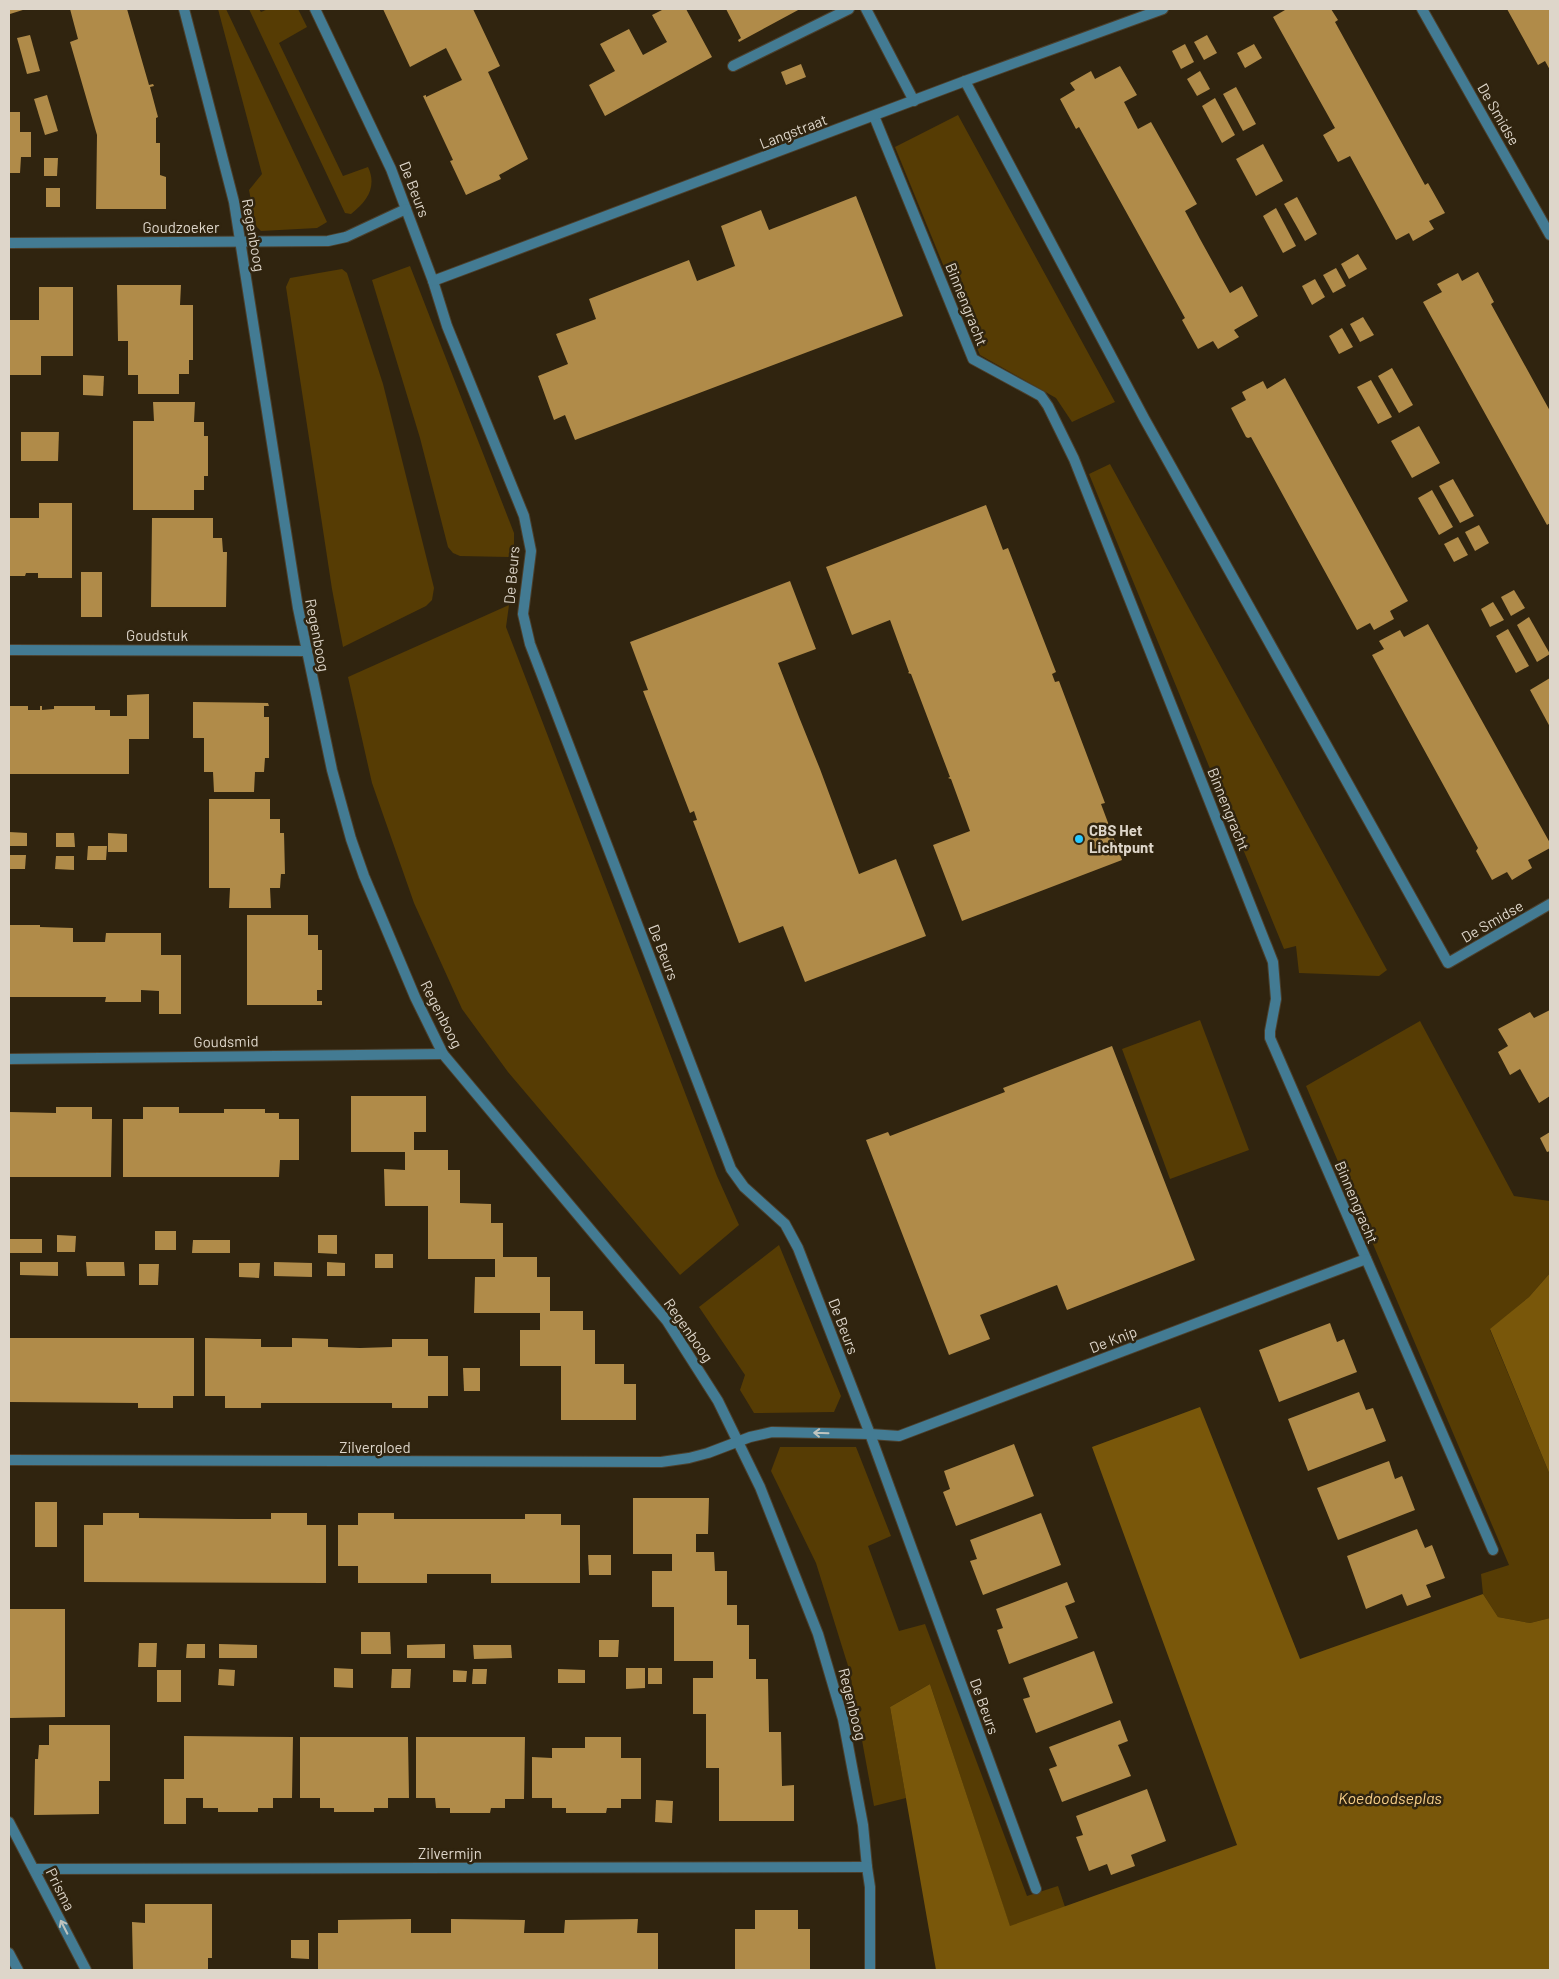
<svg xmlns="http://www.w3.org/2000/svg" width="1559" height="1979" font-family="Barlow,sans-serif">
	<style>
		.green { fill: #563c04 }
		.water { fill: #79570a }
		.building { fill: #b08b49 }
		.lines { fill: none; stroke-linecap: round; stroke-linejoin: round }
		.lane-casing { stroke: #4c402d; stroke-width: 12 }
		.street-casing { stroke: #4c402d; stroke-width: 12 }
		.lane { stroke: #437b93; stroke-width: 10 }
		.street { stroke: #437b93; stroke-width: 10 }
		.oneway { stroke: #bfc4bf }
		.poi-dot { fill: #27c8ff; stroke: #30240f; stroke-width: 2 }
		.labels { text-anchor: middle; dominant-baseline: central; stroke-width: 5; stroke-linejoin: round; paint-order: stroke }
		.street-label { font-size: 15px; fill: #ded6ca; stroke: #30240f }
		.poi-label { font-size: 15px; font-weight: bold; fill: #ded6ca; stroke: #30240f; text-anchor: start }
		.water-label { font-size: 16px; font-style: italic; fill: #f8cf88; stroke: #30240f }
	</style>
	<rect width="100%" height="100%" fill="#30240f"/>
	<!-- green -->
	<g class="green">
		<path d="M218,9H226L327,222L317,228L261,231L256,226L249,190L262,174Z"/>
		<path d="M249,9H259L261,12L268,9H298L307,27L279,43L343,176L368,167C377,186 368,201 351,214L345,213Z"/>
		<path d="M958,115L1115,402L1072,422L1056,398L980,355L895,147Z"/>
		<path d="M410,266L514,533V554L509,557L460,556L453,553L448,547L420,438L372,280Z"/>
		<path d="M342,269L347,273L383,384L434,588L432,600L426,606L343,647L332,589L286,287L290,278Z"/>
		<path d="M1110,464L1387,970L1379,976L1299,973L1296,946L1284,949L1089,474Z"/>
		<path d="M509,605L506,627L717,1176L739,1225L680,1275L508,1072L462,1009L414,903L372,783L348,677Z"/>
		<path d="M1200,1020L1249,1150L1170,1179L1122,1049Z"/>
		<path d="M1420,1021L1514,1196L1550,1201V1273L1529,1297L1490,1330L1550,1475V1618L1530,1623L1498,1617L1483,1594L1481,1574L1509,1565L1306,1086Z"/>
		<path d="M779,1245L841,1396L834,1412L754,1413L740,1390L745,1375L699,1307Z"/>
		<path d="M780,1447H856L891,1536L868,1546L899,1631L925,1624L1027,1896L1058,1886L1065,1907L1010,1927L930,1684L890,1707L906,1798L874,1806L849,1669L816,1563L771,1471Z"/>
	</g>
	<!-- water -->
	<g class="water">
		<path d="M1550,1273V1475L1490,1329L1529,1297Z"/>
		<path d="M1200,1407L1300,1659L1483,1594L1498,1617L1530,1623L1550,1618V1970H936L890,1707L930,1684L1010,1926L1237,1845L1092,1447Z"/>
	</g>
	<!-- building -->
	<g class="building">
		<path d="M9,9H26L10,14Z"/>
		<path d="M70,9H127L149,85L153,84L154,86L150,87L158,117L156,118V143H160V175L166,177V209H96L97,135L70,42L78,39Z"/>
		<path d="M383,9H473L500,66L488,72L528,159L499,175L501,179L466,195L450,161L453,160L423,96L426,95V97L462,80L446,48L410,67Z"/>
		<path d="M664,9H686L712,57L605,116L589,85L615,71L600,44L629,29L643,55L667,42L652,15Z"/>
		<path d="M726,9H800L739,42L738,40L741,38Z"/>
		<path d="M1285,9H1331L1338,20L1335,22L1425,185L1428,183L1445,213L1429,221L1434,229L1413,241L1409,233L1396,240L1350,156L1338,162L1323,135L1335,128L1273,17L1285,10Z"/>
		<path d="M1507,9H1550V70L1545,61L1538,65Z"/>
		<path d="M30,35L40,71L27,74L17,38Z"/>
		<path d="M1207,35L1217,53L1204,60L1194,42Z"/>
		<path d="M1185,44L1194,62L1181,69L1172,51Z"/>
		<path d="M1254,44L1262,58L1245,68L1237,53Z"/>
		<path d="M801,64L806,77L786,85L781,72Z"/>
		<path d="M1120,66L1137,95L1124,102L1138,129L1151,122L1197,204L1185,211L1200,239L1230,293L1242,286L1258,316L1234,330L1239,337L1218,349L1213,341L1198,349L1182,320L1185,318L1109,181L1079,127L1076,129L1060,99L1075,90L1070,83L1091,71L1095,79Z"/>
		<path d="M1200,71L1210,89L1197,96L1187,79Z"/>
		<path d="M1236,87L1256,124L1243,131L1223,94Z"/>
		<path d="M47,95L58,131L45,135L34,99Z"/>
		<path d="M1215,98L1235,135L1222,143L1202,106Z"/>
		<path d="M9,112H20V132H31V157H21L20,173H9Z"/>
		<path d="M1263,144L1283,181L1256,196L1236,159Z"/>
		<path d="M44,158H58L57,176H44Z"/>
		<rect x="46" y="188" width="14" height="19"/>
		<path d="M856,196L903,316L575,440L565,415L554,420L538,376L568,364L556,334L596,319L589,299L689,260L697,281L735,266L721,226L761,210L769,230Z"/>
		<path d="M1297,197L1317,234L1305,241L1284,204Z"/>
		<path d="M1276,208L1296,246L1283,253L1263,216Z"/>
		<path d="M1358,254L1367,269L1349,279L1341,264Z"/>
		<path d="M1336,268L1346,286L1333,293L1323,275Z"/>
		<path d="M1478,272L1494,302L1491,304L1550,411V523L1547,525L1423,302L1442,292L1437,284L1458,273L1462,281Z"/>
		<path d="M1315,279L1325,297L1312,305L1302,286Z"/>
		<path d="M117,285H181L180,305H193V360H189V374H179V394H138V375H128V341H118Z"/>
		<path d="M39,287H73V356H41V375H9V320H39Z"/>
		<path d="M1363,317L1374,335L1360,342L1350,324Z"/>
		<path d="M1342,328L1353,347L1339,354L1329,336Z"/>
		<path d="M1392,368L1413,405L1399,413L1378,376Z"/>
		<path d="M83,375L104,376L103,396L83,395Z"/>
		<path d="M1285,378L1408,601L1390,611L1394,619L1374,630L1370,623L1357,630L1251,437L1248,438L1246,437L1231,408L1246,400L1242,392L1263,381L1267,389Z"/>
		<path d="M1371,380L1392,417L1378,424L1357,387Z"/>
		<path d="M153,402H195L194,422H204V436H208V476H204V490H194V510H133V421H154Z"/>
		<path d="M1419,426L1440,463L1412,478L1391,441Z"/>
		<path d="M21,432H59L58,461H21Z"/>
		<path d="M1453,479L1474,516L1460,523L1439,486Z"/>
		<path d="M1432,490L1453,527L1439,535L1418,498Z"/>
		<path d="M39,503H72V578H38V573H26L25,576H9V518H39Z"/>
		<path d="M986,505L1003,550L1008,548L1056,672L1052,674L1055,682L1059,681L1105,803L1101,804L1122,860L962,921L933,845L970,831L951,779L948,778L950,777L911,674L908,673L909,672L890,620L852,635L826,567Z"/>
		<path d="M152,518H213V538H222L223,552H227L226,607H151Z"/>
		<path d="M1479,525L1489,543L1475,551L1465,532Z"/>
		<path d="M1458,537L1468,555L1454,562L1444,544Z"/>
		<rect x="81" y="572" width="21" height="45"/>
		<path d="M790,581L816,649L778,663L799,717L820,769L859,874L896,859L926,936L805,982L783,926L739,943L693,821L697,820L694,811L690,813L643,691L648,690L630,642Z"/>
		<path d="M1514,590L1525,608L1511,616L1501,597Z"/>
		<path d="M1493,602L1504,620L1490,627L1481,609Z"/>
		<path d="M1529,617L1550,654L1537,662L1517,625Z"/>
		<path d="M1428,624L1550,843V848L1528,860L1532,868L1512,880L1507,872L1492,880L1476,851L1478,848L1372,655L1384,649L1379,641L1400,630L1404,637Z"/>
		<path d="M1508,629L1529,666L1516,673L1496,636Z"/>
		<path d="M1550,678V727L1530,690Z"/>
		<path d="M149,694V739H129V774H9V706H28V710H40V706H42V710L54,709V706H95V710H110V716H127V695Z"/>
		<path d="M193,702L268,703L269,706H264V717H269V758H265L264,772H255L254,792H214L213,772H204V738H193Z"/>
		<path d="M209,799H270V819H280V833H284L285,874H281L280,888H270L271,908H229L230,888H209Z"/>
		<path d="M9,832L27,833V846H9Z"/>
		<path d="M56,833H74L75,847H56Z"/>
		<path d="M108,833L127,834V852H108Z"/>
		<path d="M88,846H107L106,860H87Z"/>
		<path d="M9,855H26L25,869H9Z"/>
		<path d="M56,856H74V870L55,869Z"/>
		<path d="M247,915H308V935H318V950H322V990H317V1001H322V1005H247Z"/>
		<path d="M9,925H40V927L73,928V942H105L106,933H161V955H181V1014H159V991L141,990V1002H105L106,997H9Z"/>
		<path d="M1550,1010V1096L1539,1103L1520,1069L1510,1075L1498,1052L1508,1046L1498,1029L1530,1012L1534,1018Z"/>
		<path d="M1112,1046L1195,1260L1067,1310L1057,1285L1044,1290L980,1315L990,1339L949,1355L866,1140L888,1132L890,1136L1005,1092L1003,1088Z"/>
		<path d="M351,1096H426V1132H414V1150H448V1170H460V1203L491,1204V1223H503V1257H537V1277H550V1311H583V1330H595V1364H624V1384H636V1420H561V1366H520V1330H540V1313H474L475,1277H495V1259H428V1206H385L384,1169L405,1170V1152H351Z"/>
		<path d="M56,1107H92V1119H112L111,1177H9V1112L56,1113Z"/>
		<path d="M143,1107H179V1113H224V1109H265V1113H279V1119H299V1160H280L279,1177H123V1119H143Z"/>
		<path d="M1550,1132V1151L1547,1152L1540,1138Z"/>
		<rect x="155" y="1231" width="21" height="19"/>
		<path d="M57,1235L76,1236L75,1252H57Z"/>
		<path d="M318,1235H337V1254L318,1253Z"/>
		<rect x="9" y="1239" width="33" height="14"/>
		<path d="M193,1240H230V1253H192Z"/>
		<rect x="375" y="1254" width="18" height="14"/>
		<path d="M20,1262H58V1276L20,1275Z"/>
		<path d="M86,1262H124L125,1276H87Z"/>
		<path d="M274,1262L312,1263V1277L274,1276Z"/>
		<path d="M327,1262L345,1263V1276H327Z"/>
		<path d="M239,1263H260L259,1278L239,1277Z"/>
		<path d="M139,1264H159L158,1285H139Z"/>
		<path d="M1330,1323L1337,1342L1344,1339L1357,1372L1279,1402L1259,1350Z"/>
		<path d="M9,1338H194V1396H173V1408H138V1403L9,1402Z"/>
		<path d="M205,1338L261,1339V1347H292V1338L328,1339V1347L360,1348L392,1347V1339H428V1356H448V1396H428V1408H392V1403H261V1408H225V1396H205Z"/>
		<path d="M463,1368H480V1391H464Z"/>
		<path d="M1359,1392L1366,1410L1373,1408L1386,1441L1308,1471L1288,1419Z"/>
		<path d="M1014,1444L1034,1496L956,1526L943,1492L950,1489L944,1471Z"/>
		<path d="M1389,1461L1395,1479L1402,1476L1415,1510L1338,1540L1317,1488Z"/>
		<path d="M633,1498H709L708,1534H696V1552H714L715,1571H727V1605H737V1625H749V1659H756V1679H768L769,1732H781L782,1786L794,1785V1821H719V1768H706V1714H693V1678H713V1661H674V1607H652V1571H672V1554H633Z"/>
		<rect x="35" y="1502" width="22" height="45"/>
		<path d="M103,1513H139V1518L238,1519H271V1513H307V1525H326V1583L84,1582V1525H103Z"/>
		<path d="M358,1513H394V1519H525V1514H561V1525H580V1583H491V1574H427V1583H358V1566H338V1525H358Z"/>
		<path d="M1041,1513L1061,1565L983,1595L970,1561L977,1559L970,1540Z"/>
		<path d="M1417,1529L1425,1548L1432,1545L1445,1578L1426,1585L1431,1597L1407,1606L1402,1594L1366,1609L1347,1556Z"/>
		<path d="M588,1555H611V1575H589Z"/>
		<path d="M1067,1582L1075,1602L1065,1606L1078,1638L1009,1664L997,1630L1003,1628L996,1609Z"/>
		<path d="M9,1609H65V1717L9,1718Z"/>
		<path d="M361,1632H390L391,1654H361Z"/>
		<path d="M599,1640H619L618,1657H599Z"/>
		<path d="M139,1643H157L156,1667H138Z"/>
		<path d="M187,1644H205V1658H186Z"/>
		<path d="M219,1644L257,1645V1658H219Z"/>
		<path d="M445,1644V1658H407V1645Z"/>
		<path d="M473,1645H511L512,1658L474,1659Z"/>
		<path d="M1094,1651L1113,1703L1036,1733L1023,1699L1030,1697L1023,1678Z"/>
		<path d="M334,1668L353,1669V1688L334,1687Z"/>
		<path d="M626,1668H645V1688L626,1689Z"/>
		<rect x="648" y="1668" width="14" height="16"/>
		<path d="M219,1669L235,1670L234,1686L218,1685Z"/>
		<path d="M392,1669H411L410,1688H391Z"/>
		<path d="M473,1669H487L486,1684H472Z"/>
		<path d="M558,1669L585,1670V1683H558Z"/>
		<rect x="157" y="1670" width="24" height="32"/>
		<path d="M453,1670L467,1671L466,1682H453Z"/>
		<path d="M1120,1720L1128,1741L1118,1745L1131,1776L1062,1802L1049,1769L1057,1766L1049,1747Z"/>
		<path d="M49,1725H110V1781H99V1814L34,1815L35,1759H38L39,1745H49Z"/>
		<path d="M184,1736L293,1737L292,1798H273V1808H258V1812H218V1808H203V1798H186V1824H164V1779H184Z"/>
		<path d="M300,1737H408L409,1798H388V1808H374V1812H334V1808H320V1798H300Z"/>
		<path d="M416,1737H525L524,1799H505V1808H491L490,1813H450V1808H436L435,1798H416Z"/>
		<path d="M585,1737H621V1758H641V1799H621V1808H607L606,1813H566V1808H552V1798H532V1757L552,1758V1748H585Z"/>
		<path d="M1147,1789L1166,1841L1131,1855L1135,1866L1111,1875L1107,1864L1089,1871L1076,1837L1083,1835L1076,1816Z"/>
		<path d="M656,1800L673,1801L672,1823L655,1822Z"/>
		<path d="M145,1904H212V1958H208V1970H133L132,1922L145,1923Z"/>
		<path d="M755,1910H798V1929H810V1970H735V1929H755Z"/>
		<path d="M411,1919V1933H451V1919L525,1920L524,1933H564L565,1920L638,1919L637,1933H658V1970H318V1933H338V1920Z"/>
		<path d="M291,1940H309V1959L291,1958Z"/>
	</g>
	<g class="lines">
		<!-- lane casing -->
		<g class="lane-casing">
			<g id="lane">
				<path d="M866,9L914,101"/>
				<path d="M733,66L849,9"/>
			</g>
		</g>
		<!-- street casing -->
		<g class="street-casing">
			<g id="street">
				<path d="M184,9L234,202L298,608L332,770L351,839L364,876L415,997L443,1054L667,1321L718,1401L760,1487L818,1634L843,1719L863,1825L867,1867L870,1887V1970"/>
				<path d="M315,9L391,169L433,281L447,326L524,516L531,551L523,614L530,644L731,1169L744,1187L785,1224L798,1248L870,1434L1036,1889"/>
				<path d="M1422,9L1550,235"/>
				<path d="M965,81L1144,418L1448,963L1550,904"/>
				<path d="M874,116L973,359L1041,396L1048,406L1074,459L1273,962L1276,999L1270,1031V1038L1493,1550"/>
				<path d="M9,243L328,241L346,237L406,209"/>
				<path d="M433,281L965,81L1163,9"/>
				<path d="M9,650L306,651"/>
				<path d="M9,1059L443,1054"/>
				<path d="M9,1460L661,1462L689,1458L708,1453L750,1437L772,1432L870,1434L899,1436L1366,1259"/>
				<path d="M9,1822L86,1970"/>
				<path d="M34,1869L867,1867"/>
				<path d="M9,1953L18,1970"/>
			</g>
		</g>
		<!-- lane -->
		<use href="#lane" class="lane"/>
		<!-- street -->
		<use href="#street" class="street"/>
	</g>
	<!-- one-way arrows -->
	<defs><path id="oneway-shaft" d="M-6 0H5M1.5-3L5.5 0L1.5 3" fill="none" stroke-width="1.6" stroke-linecap="round" stroke-linejoin="round" transform="scale(1.25)"/></defs>
	<g class="oneway">
		<use href="#oneway-shaft" transform="translate(821 1433) rotate(-178)"/>
		<use href="#oneway-shaft" transform="translate(64 1927) rotate(-117)"/>
	</g>
	<!-- markers -->
	<circle class="poi-dot" cx="1079" cy="839" r="5"/>
	<g class="labels">
		<!-- street labels -->
		<g class="street-label">
			<text transform="translate(1499 114) rotate(60)">De Smidse</text>
			<text transform="translate(793 131) rotate(-21)">Langstraat</text>
			<text transform="translate(415 189) rotate(69)">De Beurs</text>
			<text x="181" y="227">Goudzoeker</text>
			<text transform="translate(254 235) rotate(80)">Regenboog</text>
			<text transform="translate(967 304) rotate(68)">Binnengracht</text>
			<text transform="translate(511 575) rotate(-85)">De Beurs</text>
			<text x="157" y="635">Goudstuk</text>
			<text transform="translate(318 635) rotate(79)">Regenboog</text>
			<text transform="translate(1229 809) rotate(68)">Binnengracht</text>
			<text transform="translate(1492 921) rotate(-30)">De Smidse</text>
			<text transform="translate(664 952) rotate(69)">De Beurs</text>
			<text transform="translate(442 1014) rotate(63)">Regenboog</text>
			<text transform="translate(226 1041) rotate(-1)">Goudsmid</text>
			<text transform="translate(1357 1202) rotate(67)">Binnengracht</text>
			<text transform="translate(844 1326) rotate(69)">De Beurs</text>
			<text transform="translate(689 1330) rotate(55)">Regenboog</text>
			<text transform="translate(1113 1339) rotate(-21)">De Knip</text>
			<text x="375" y="1447">Zilvergloed</text>
			<text transform="translate(853 1704) rotate(76)">Regenboog</text>
			<text transform="translate(985 1706) rotate(70)">De Beurs</text>
			<text x="450" y="1853">Zilvermijn</text>
			<text transform="translate(61 1889) rotate(63)">Prisma</text>
		</g>
		<!-- poi labels -->
		<g class="poi-label">
			<text x="1089" y="830">CBS Het<tspan x="1089" dy="17">Lichtpunt</tspan></text>
		</g>
		<!-- water labels -->
		<g class="water-label">
			<text x="1390" y="1797">Koedoodseplas</text>
		</g>
	</g>
	<!-- border -->
	<rect width="1559" height="1979" fill="none" stroke="#ded6ca" stroke-width="20"/>
</svg>
